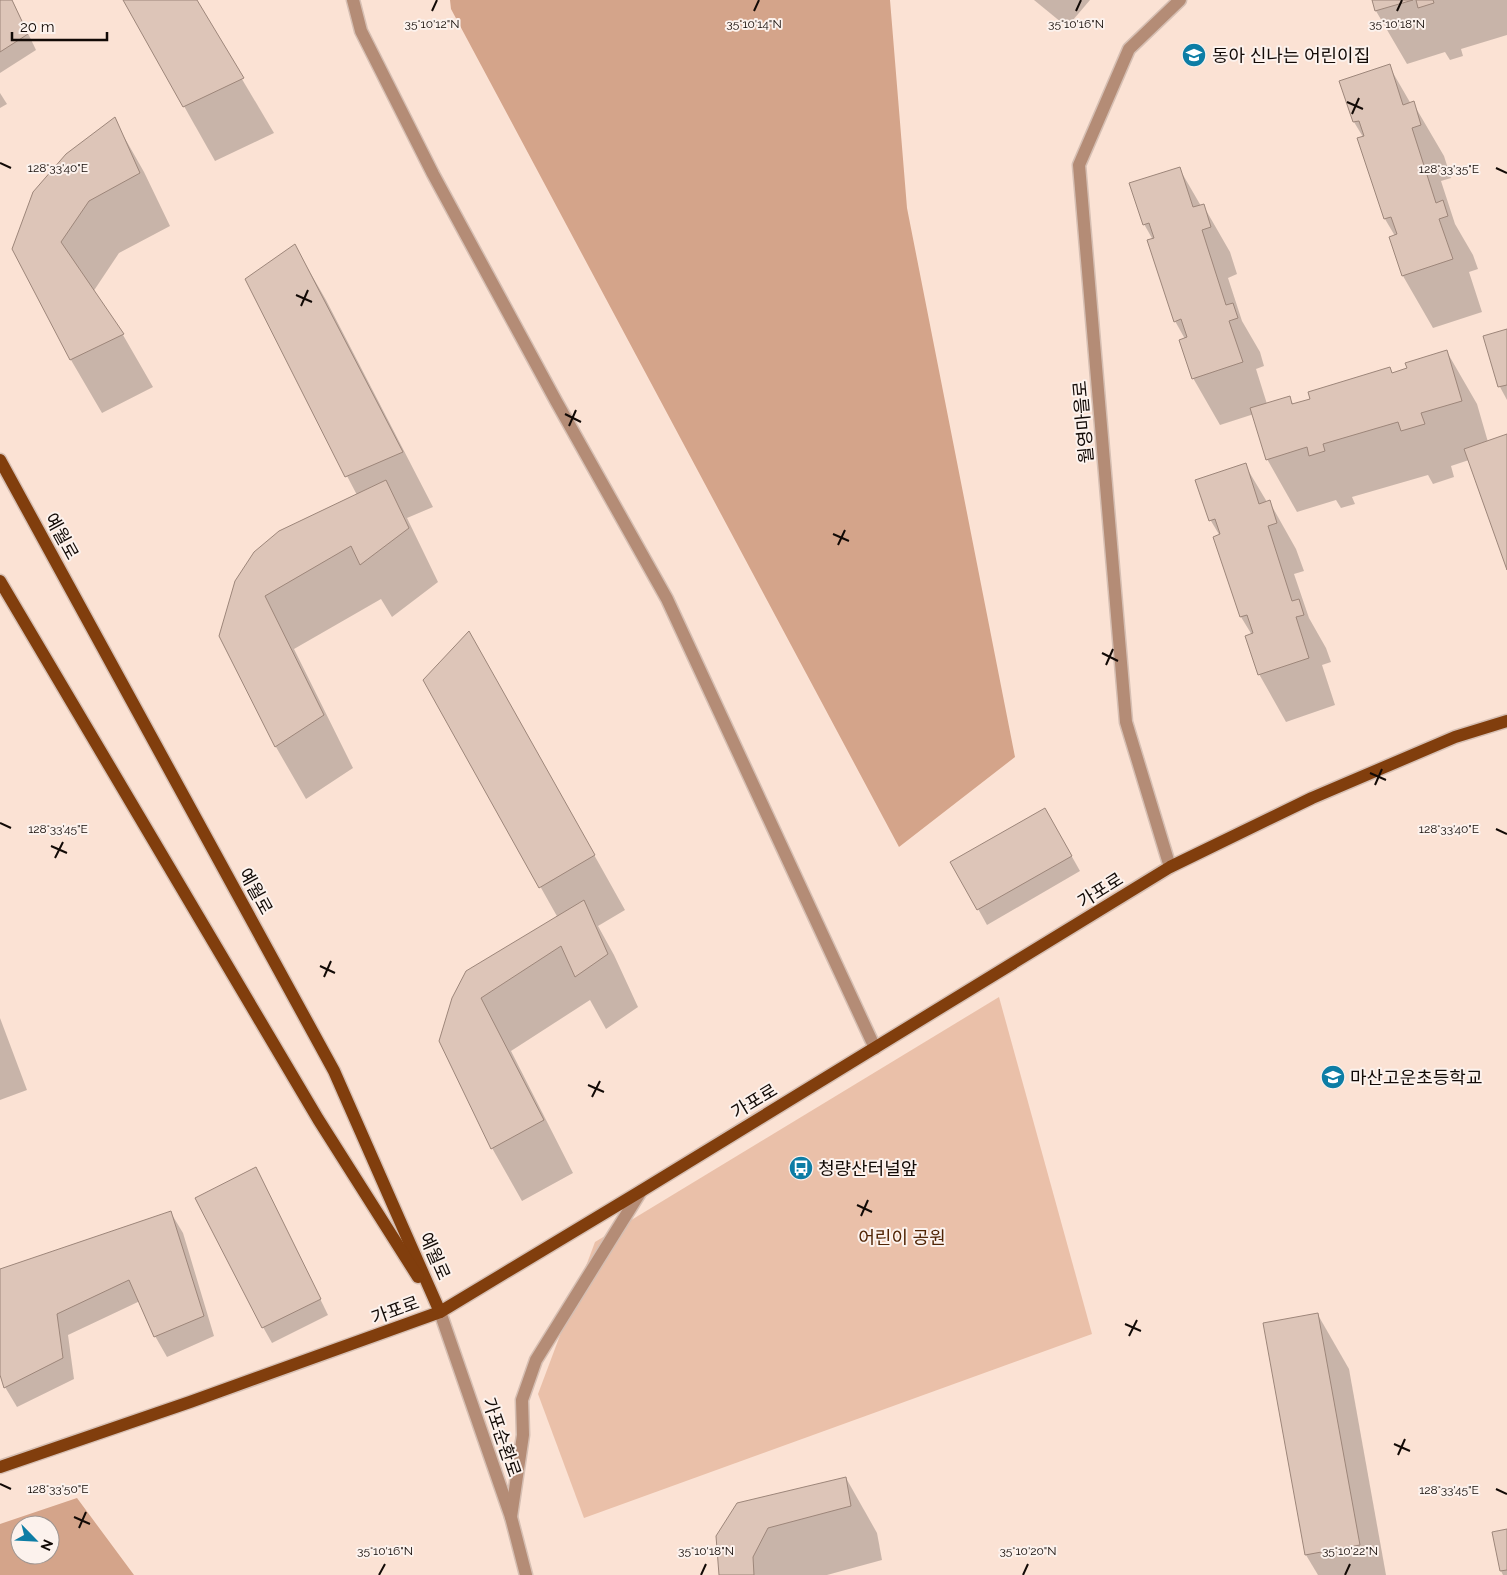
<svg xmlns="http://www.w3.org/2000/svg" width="1507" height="1575" font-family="Raleway,'Noto Sans KR',sans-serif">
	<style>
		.green { fill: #eac0a9 }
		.forest { fill: #d4a48a; fill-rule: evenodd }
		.shadow { fill: #0003 }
		.building { fill: #ddc5b8; stroke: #9d867a }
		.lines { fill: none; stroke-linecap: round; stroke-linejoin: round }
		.minor-casing { stroke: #d6bfb3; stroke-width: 15 }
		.major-casing { stroke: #d6bfb3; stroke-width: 15 }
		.minor { stroke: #b48c76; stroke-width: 12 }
		.major { stroke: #813e0d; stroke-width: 12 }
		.ticks { fill: none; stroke: #120a06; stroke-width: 2 }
		.labels { text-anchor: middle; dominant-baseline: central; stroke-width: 4; stroke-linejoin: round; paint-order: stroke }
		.poi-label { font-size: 18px; fill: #120a06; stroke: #fcf2ed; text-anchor: start }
		.street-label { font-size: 18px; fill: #120a06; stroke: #fcf2ed }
		.park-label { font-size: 18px; fill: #502404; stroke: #fcf2ed }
		.ticks-label { font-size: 12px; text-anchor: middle; fill: #120a06; stroke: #fcf2ed; stroke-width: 4; stroke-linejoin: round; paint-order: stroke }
	</style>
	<rect width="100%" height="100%" fill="#fbe2d4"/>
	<!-- green -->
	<path class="green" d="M999,997L1092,1334L584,1518L538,1394L595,1242Z"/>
	<!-- forest -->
	<g class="forest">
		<path d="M450,0H890L907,208L1015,757L899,847L451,9Z"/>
		<path d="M77,1498L134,1575H0V1524ZM20,1525H50V1555H20Z"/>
	</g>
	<!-- shadow -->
	<g class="shadow">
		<path d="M0,0H12L36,50L0,73Z"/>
		<path d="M124,0H195L274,133L215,161Z"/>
		<path d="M1034,0H1090L1067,27Z"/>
		<path d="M1373,0H1507V35L1461,49L1463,56L1450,60L1445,52L1407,64L1376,11Z"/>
		<path d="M1389,66L1411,104L1413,103L1444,156L1451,178L1441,181L1455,224L1473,255L1478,269L1469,272L1482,312L1433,328L1403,276L1391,238L1395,236L1385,219L1359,139L1363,137L1354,122Z"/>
		<path d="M0,93L7,104L0,108Z"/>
		<path d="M114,119L144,172L170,226L119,253L93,292L123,335L153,387L102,413L71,360L13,249Z"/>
		<path d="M1179,168L1201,206L1203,205L1230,252L1237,274L1228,278L1242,321L1260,352L1264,366L1256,369L1267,404L1289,398L1294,405L1393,374L1447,352L1477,404L1488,442L1507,435V567L1469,460L1451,466L1454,477L1433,484L1428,475L1352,497L1355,504L1341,508L1336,500L1297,512L1267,459L1254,414L1220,425L1193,378L1185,339L1175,321L1153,240L1144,224Z"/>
		<path d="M295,246L326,300L433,507L407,518L438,582L392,617L381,599L294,649L353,768L306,799L276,747L220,635L357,495L347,476Z"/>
		<path d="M1507,330V400L1500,387L1485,337Z"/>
		<path d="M1245,465L1267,502L1269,501L1296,549L1304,571L1294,574L1309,618L1326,648L1331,662L1322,665L1335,705L1286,722L1259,674L1252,635L1241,617L1215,537L1220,536L1211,521L1197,480Z"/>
		<path d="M424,680L500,687L625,910L598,926L614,955L638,1007L606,1029L590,1000L511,1051L573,1173L522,1201L492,1148L440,1041L558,918Z"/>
		<path d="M1045,809L1080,871L987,925L952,862Z"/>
		<path d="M0,1018L27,1090L0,1100Z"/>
		<path d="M264,1184L328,1315L272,1343L263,1327Z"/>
		<path d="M171,1213L183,1233L214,1336L167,1357L155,1336L140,1301L68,1335L74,1379L17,1407L5,1387L0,1371V1270Z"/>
		<path d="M1318,1315L1349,1369L1386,1575H1318L1306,1555Z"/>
		<path d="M846,1478L877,1533L882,1560L827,1575H720L717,1537Z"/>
		<path d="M1507,1530V1575H1503L1501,1571L1494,1533Z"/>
	</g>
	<!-- building -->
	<g class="building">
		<path d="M0,0H12L28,34L0,52Z"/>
		<path d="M123,0H197L244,78L183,107Z"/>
		<path d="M1372,0H1413L1375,11Z"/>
		<path d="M1416,0H1433L1434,3L1418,8Z"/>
		<path d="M1390,64L1403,105L1414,101L1421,125L1412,128L1436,203L1443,200L1448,216L1439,219L1453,259L1402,276L1389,237L1397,234L1391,217L1384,219L1357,138L1364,136L1359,121L1353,122L1339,81Z"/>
		<path d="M115,117L140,173L89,201L61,242L124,334L70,360L12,249L33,192L66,154Z"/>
		<path d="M1180,167L1193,207L1204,204L1211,227L1202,230L1226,305L1233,303L1238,318L1229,321L1243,362L1192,379L1179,340L1187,337L1181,319L1174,322L1147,240L1154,238L1149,223L1143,225L1129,183Z"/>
		<path d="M295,244L403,452L345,477L245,279Z"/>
		<path d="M1507,329V385L1498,387L1483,336Z"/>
		<path d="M1447,350L1462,401L1421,413L1425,424L1401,431L1398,422L1323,444L1325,451L1309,456L1307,447L1266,460L1250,408L1290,396L1292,404L1310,399L1308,392L1390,367L1392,373L1407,368L1405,363Z"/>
		<path d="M1507,434V570L1464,449Z"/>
		<path d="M1246,463L1259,504L1270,500L1277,523L1268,526L1292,601L1299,599L1304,615L1296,617L1309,658L1258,675L1245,636L1253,633L1247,615L1240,617L1213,537L1220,534L1215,519L1209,521L1195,480Z"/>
		<path d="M386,480L409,528L360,565L351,546L265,596L324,715L275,747L219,636L235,581L254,552L279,531Z"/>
		<path d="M469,631L595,855L539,888L423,680Z"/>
		<path d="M1045,808L1072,856L977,910L950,862Z"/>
		<path d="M584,900L608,954L575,977L561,946L481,998L544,1120L491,1149L439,1041L452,998L466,971Z"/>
		<path d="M256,1167L321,1299L262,1328L195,1198Z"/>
		<path d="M171,1211L204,1316L154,1337L129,1280L57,1314L63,1358L4,1388L0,1375V1269Z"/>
		<path d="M1318,1313L1360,1545L1305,1555L1263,1323Z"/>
		<path d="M846,1477L851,1506L768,1528L753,1557L754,1575H719L716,1536L737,1503Z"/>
		<path d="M1507,1529V1570L1500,1571L1492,1532Z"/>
	</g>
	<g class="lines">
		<!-- minor casing -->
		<g class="minor-casing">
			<g id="minor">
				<path d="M353,0L361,31L433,174L556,401L667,599L875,1048"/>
				<path d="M1170,867L1126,722L1079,165L1129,49L1180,0"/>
				<path d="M440,1312L511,1517L526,1575"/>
				<path d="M511,1517L523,1435L522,1400L536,1360L641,1191"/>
			</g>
		</g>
		<!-- major casing -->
		<g class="major-casing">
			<g id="major">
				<path d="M0,460L334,1071L440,1312"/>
				<path d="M0,581L318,1119L418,1277"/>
				<path d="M0,1467L190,1402L440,1312L641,1191L1170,867L1312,798L1455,737L1507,721"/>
			</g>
		</g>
		<!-- minor -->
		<use href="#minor" class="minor"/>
		<!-- major -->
		<use href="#major" class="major"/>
	</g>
	<!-- ticks -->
	<path class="ticks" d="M432,11L437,0M754,11L759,0M1076,11L1081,0M1397,11L1402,0M1347,102L1363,109M1352,114L1359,98M0,163L11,168M1496,168L1507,173M296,295L312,302M301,306L308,290M565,414L581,422M569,426L576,410M833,534L849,541M838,545L845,530M1102,653L1118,661M1106,665L1113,649M1370,773L1386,780M1375,785L1382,769M0,823L11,828M1496,829L1507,834M51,846L67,853M55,858L63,842M320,966L335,973M324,977L331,961M588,1085L604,1092M592,1097L600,1081M857,1205L872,1212M861,1216L868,1200M1125,1324L1141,1331M1129,1336L1137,1320M1394,1444L1410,1451M1398,1455L1405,1439M0,1484L11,1489M1496,1489L1507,1494M74,1517L90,1524M79,1528L86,1512M379,1575L385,1564M701,1575L706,1564M1023,1575L1028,1564M1345,1575L1350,1564"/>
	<!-- icons -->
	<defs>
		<g id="school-disc" transform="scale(1.25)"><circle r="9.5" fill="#0d7da5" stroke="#fcf2ed"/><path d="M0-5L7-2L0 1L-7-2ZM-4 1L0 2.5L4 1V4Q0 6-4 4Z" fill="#fff"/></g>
		<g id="bus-disc" transform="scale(1.25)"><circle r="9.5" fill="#0d7da5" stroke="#fcf2ed"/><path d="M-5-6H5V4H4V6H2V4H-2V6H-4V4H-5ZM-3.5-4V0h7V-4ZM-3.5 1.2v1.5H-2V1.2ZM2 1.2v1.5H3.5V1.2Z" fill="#fff"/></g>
	</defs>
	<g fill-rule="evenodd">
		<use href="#school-disc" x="1194" y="55"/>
		<use href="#school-disc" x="1333" y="1077"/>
		<use href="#bus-disc" x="801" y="1168"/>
	</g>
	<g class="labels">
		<!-- poi labels -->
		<g class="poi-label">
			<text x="1212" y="55">동아 신나는 어린이집</text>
			<text x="1350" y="1077">마산고운초등학교</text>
			<text x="818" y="1168">청량산터널앞</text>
		</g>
		<!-- street labels -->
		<g class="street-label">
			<text transform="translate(1083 422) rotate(-95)">월영마을로</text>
			<text transform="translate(62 536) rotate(61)">예월로</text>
			<text transform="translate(1100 890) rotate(-32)">가포로</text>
			<text transform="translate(256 891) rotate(61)">예월로</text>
			<text transform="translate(754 1101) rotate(-31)">가포로</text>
			<text transform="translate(435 1256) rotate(66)">예월로</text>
			<text transform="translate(395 1310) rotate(-20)">가포로</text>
			<text transform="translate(502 1437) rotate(71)">가포순환로</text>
		</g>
		<!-- park labels -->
		<g class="park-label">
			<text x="902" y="1237">어린이 공원</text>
		</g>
	</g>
	<g class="ticks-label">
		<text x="432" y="28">35°10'12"N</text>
		<text x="754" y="28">35°10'14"N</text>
		<text x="1076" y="28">35°10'16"N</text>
		<text x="1397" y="28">35°10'18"N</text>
		<text x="58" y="172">128°33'40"E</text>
		<text x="1449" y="173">128°33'35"E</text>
		<text x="58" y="833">128°33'45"E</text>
		<text x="1449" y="833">128°33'40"E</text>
		<text x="58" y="1493">128°33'50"E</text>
		<text x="1449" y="1494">128°33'45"E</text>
		<text x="385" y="1555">35°10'16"N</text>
		<text x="706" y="1555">35°10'18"N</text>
		<text x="1028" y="1555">35°10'20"N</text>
		<text x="1350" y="1555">35°10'22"N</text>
	</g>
	<!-- north arrow -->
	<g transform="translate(35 1540) rotate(114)"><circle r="24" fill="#fcf2ed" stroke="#9e9591"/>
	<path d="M0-4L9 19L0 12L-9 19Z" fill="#0d7da5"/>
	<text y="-8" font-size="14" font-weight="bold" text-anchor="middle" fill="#120a06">N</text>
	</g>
	<!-- scale -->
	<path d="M12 32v8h95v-8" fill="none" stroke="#120a06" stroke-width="2.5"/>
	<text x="20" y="32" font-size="15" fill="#120a06" stroke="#fcf2ed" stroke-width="4" paint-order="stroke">20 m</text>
</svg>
